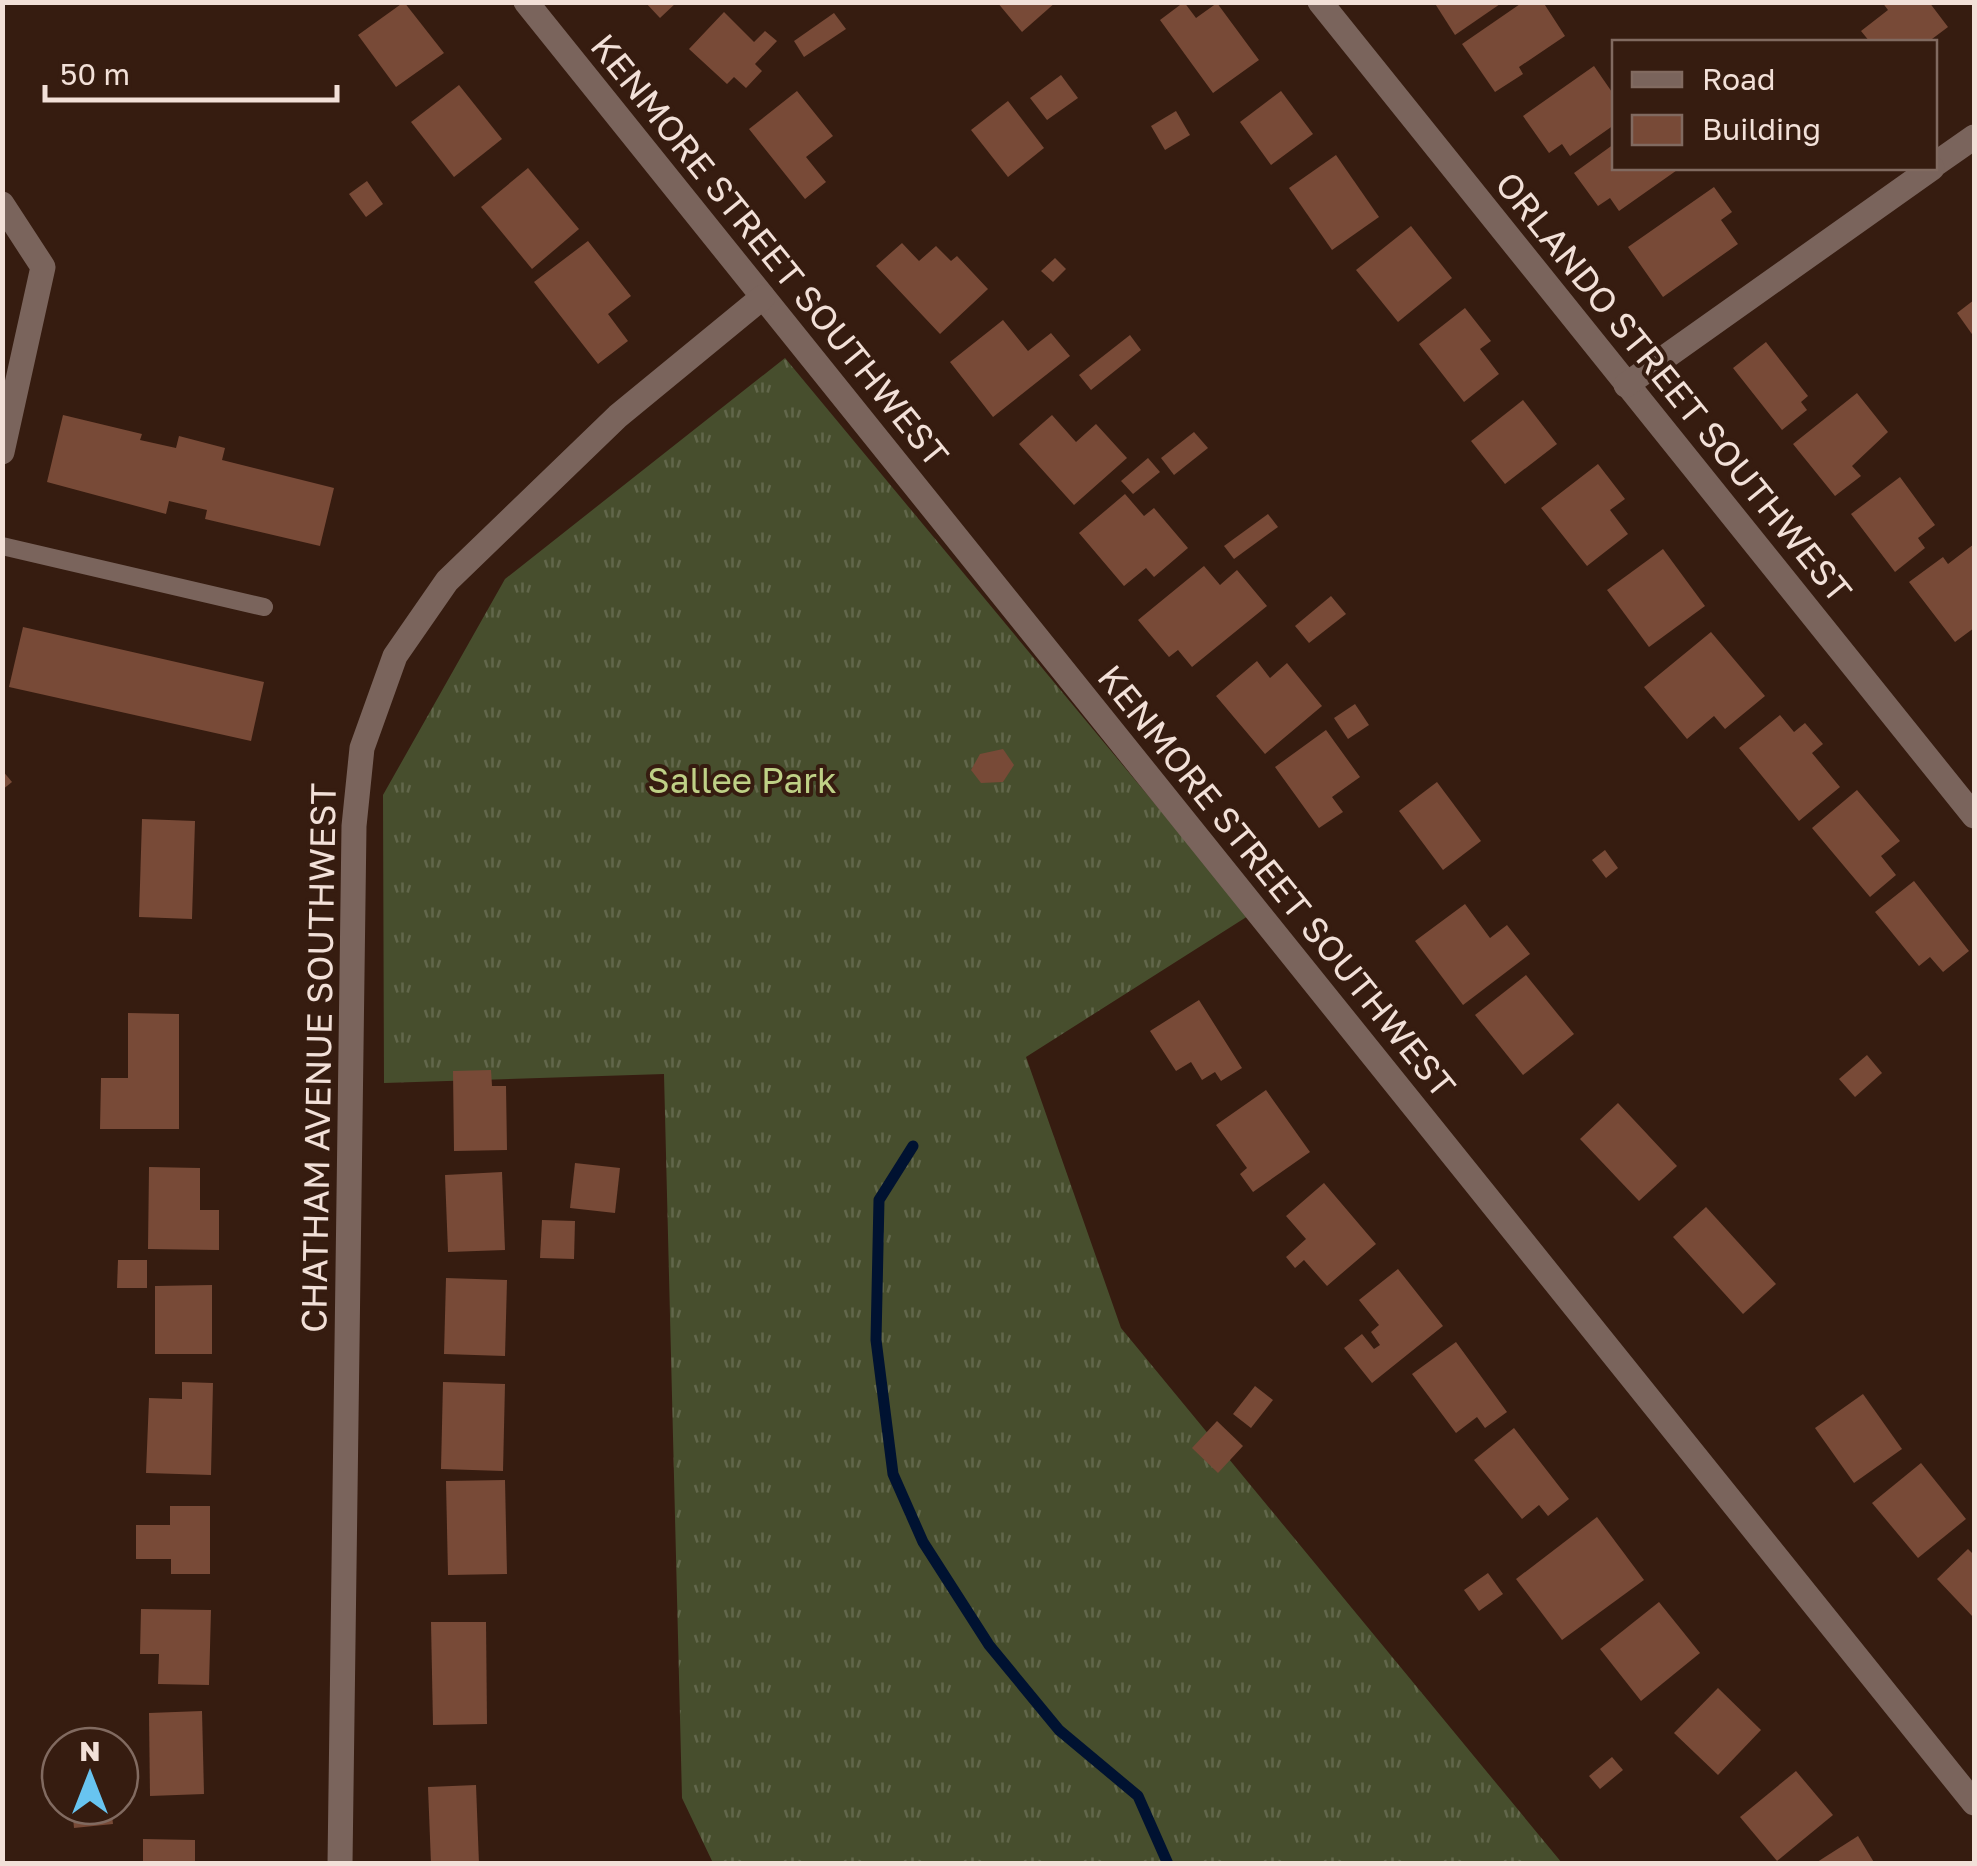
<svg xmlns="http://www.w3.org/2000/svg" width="1977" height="1866" font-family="'Golos Text',sans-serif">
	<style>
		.grass { fill: url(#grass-tufts) }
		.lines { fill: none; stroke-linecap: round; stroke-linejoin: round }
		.stream { stroke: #001231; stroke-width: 11 }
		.building { fill: #784a37 }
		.service { stroke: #7a645c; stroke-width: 18 }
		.minor { stroke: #7a645c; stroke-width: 25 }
		.labels { text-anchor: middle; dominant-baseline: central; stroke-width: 8; stroke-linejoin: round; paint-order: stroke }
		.street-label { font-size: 35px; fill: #f2e0d8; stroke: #361c10 }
		.park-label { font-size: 35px; fill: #bfd186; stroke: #361c10 }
	</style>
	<defs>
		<pattern id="grass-tufts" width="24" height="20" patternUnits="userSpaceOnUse" patternTransform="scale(2.5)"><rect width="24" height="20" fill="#474e2d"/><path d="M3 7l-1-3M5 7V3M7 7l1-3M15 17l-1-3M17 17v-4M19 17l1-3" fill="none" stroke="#62674b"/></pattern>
	</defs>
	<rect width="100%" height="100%" fill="#361c10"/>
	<!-- grass -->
	<path class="grass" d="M785,358L1248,916L1026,1057L1121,1328L1562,1863H713L682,1798L664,1074L384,1083L383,795L505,579Z"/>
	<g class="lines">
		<!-- stream -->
		<path class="stream" d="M913,1146L879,1200L876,1340L893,1474L923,1542L989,1645L1059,1730L1138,1796L1168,1864"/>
	</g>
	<!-- building -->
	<g class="building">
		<path d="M404,2L444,53L396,87L358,35Z"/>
		<path d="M645,2H677L660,18Z"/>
		<path d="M997,2H1056L1022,32Z"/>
		<path d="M1184,2L1196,18L1217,3L1259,60L1213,93L1160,20Z"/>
		<path d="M1434,2H1503L1455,35Z"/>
		<path d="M1523,2H1543L1565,36L1519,67L1523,74L1495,92L1462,44Z"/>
		<path d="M1882,2H1929L1948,27L1928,42H1870L1861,31L1888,10Z"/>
		<path d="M724,12L754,42L765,31L777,41L755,64L762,71L746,88L734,77L727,84L689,49Z"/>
		<path d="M834,13L846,29L804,57L794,41Z"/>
		<path d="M1594,66L1614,95V125L1570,156L1562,144L1549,153L1523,116Z"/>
		<path d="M1061,75L1078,98L1047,120L1030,98Z"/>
		<path d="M459,85L502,139L454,177L411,122Z"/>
		<path d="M797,91L833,136L806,157L826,182L805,199L749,129Z"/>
		<path d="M1281,91L1313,134L1271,165L1240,122Z"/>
		<path d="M1008,101L1044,148L1008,177L971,130Z"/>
		<path d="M1176,111L1190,135L1165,150L1151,126Z"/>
		<path d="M1614,144V168H1680L1619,211L1610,198L1598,206L1574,173Z"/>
		<path d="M1336,155L1379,217L1332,250L1289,188Z"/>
		<path d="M528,168L579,229L532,269L481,207Z"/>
		<path d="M367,181L383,204L366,217L349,194Z"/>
		<path d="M1714,187L1732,212L1721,220L1738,244L1663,297L1628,247Z"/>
		<path d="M1411,226L1452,278L1398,322L1356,270Z"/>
		<path d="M588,241L631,296L608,314L628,341L598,364L534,282Z"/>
		<path d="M902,243L919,261L936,246L951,261L957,256L988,289L940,334L876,266Z"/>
		<path d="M1055,258L1066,269L1053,282L1041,271Z"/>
		<path d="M1974,300V337L1957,313Z"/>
		<path d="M1465,308L1491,341L1480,349L1499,374L1464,402L1419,344Z"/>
		<path d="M1003,320L1028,351L1051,333L1070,356L993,417L950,362Z"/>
		<path d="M1130,335L1141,350L1091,390L1079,375Z"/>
		<path d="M1766,342L1808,396L1801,402L1807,410L1782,430L1733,368Z"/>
		<path d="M1857,393L1888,432L1852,466L1861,476L1835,496L1793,444Z"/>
		<path d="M1523,400L1557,444L1505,484L1471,441Z"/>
		<path d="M63,415L142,434L140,440L176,448L179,436L225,448L222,460L334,488L320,546L205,519L207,510L169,501L166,514L47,482Z"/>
		<path d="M1052,415L1076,442L1096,424L1127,458L1074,505L1019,444Z"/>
		<path d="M1194,432L1208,448L1174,475L1161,458Z"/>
		<path d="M1148,458L1160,472L1133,494L1121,481Z"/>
		<path d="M1598,464L1625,499L1610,510L1628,534L1587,566L1541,508Z"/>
		<path d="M1900,477L1935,525L1918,538L1925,548L1895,572L1851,514Z"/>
		<path d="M1125,494L1144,516L1154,508L1188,548L1154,577L1146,568L1124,586L1079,533Z"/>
		<path d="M1268,514L1278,527L1234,559L1224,546Z"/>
		<path d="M1974,544V628L1955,642L1909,582L1943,557L1948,564Z"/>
		<path d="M1663,549L1705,606L1649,647L1607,590Z"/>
		<path d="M1204,566L1220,585L1237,570L1267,606L1192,667L1178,650L1169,657L1138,620Z"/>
		<path d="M1331,596L1346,614L1309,643L1295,626Z"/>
		<path d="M23,627L264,682L251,741L9,687Z"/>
		<path d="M1711,632L1765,696L1725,729L1714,716L1687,739L1644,687Z"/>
		<path d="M1257,661L1270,678L1287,663L1322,706L1265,754L1216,696Z"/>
		<path d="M1355,704L1369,725L1348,739L1334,718Z"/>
		<path d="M1780,715L1794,732L1805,723L1823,744L1812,753L1840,787L1799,821L1739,748Z"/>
		<path d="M1326,730L1360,777L1332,797L1343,812L1319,828L1275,767Z"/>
		<path d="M1003,749L1014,765L1003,782L981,783L971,770L980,754Z"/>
		<path d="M2,770L12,782L2,790Z"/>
		<path d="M1437,782L1481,841L1443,870L1399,811Z"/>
		<path d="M1857,790L1900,841L1881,856L1896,875L1870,897L1812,828Z"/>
		<path d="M142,819L195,821L192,919L139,917Z"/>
		<path d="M1605,850L1618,868L1606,878L1592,860Z"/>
		<path d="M1914,881L1969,951L1943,972L1930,957L1919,966L1875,912Z"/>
		<path d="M1465,904L1490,938L1507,925L1530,954L1463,1005L1415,941Z"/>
		<path d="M1526,975L1574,1034L1523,1075L1475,1015Z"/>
		<path d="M1199,1000L1242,1068L1221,1081L1215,1072L1202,1080L1191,1062L1176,1071L1150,1031Z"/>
		<path d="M128,1013L179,1014V1129H100L101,1078H128Z"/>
		<path d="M1867,1055L1882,1073L1855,1097L1839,1079Z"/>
		<path d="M491,1070L492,1086H506L507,1150L454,1151L453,1071Z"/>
		<path d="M1266,1090L1310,1152L1253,1192L1240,1174L1247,1168L1216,1125Z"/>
		<path d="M1618,1103L1677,1166L1639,1201L1580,1139Z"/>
		<path d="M575,1163L620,1168L615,1213L570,1208Z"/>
		<path d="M149,1167L200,1168V1210H219V1250L148,1249Z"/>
		<path d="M502,1172L505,1250L448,1252L445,1175Z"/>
		<path d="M1324,1183L1376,1244L1327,1286L1304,1260L1295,1268L1286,1257L1306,1239L1286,1216Z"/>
		<path d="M1706,1207L1776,1284L1743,1314L1673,1237Z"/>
		<path d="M542,1220L575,1221L574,1259L540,1258Z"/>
		<path d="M118,1260H147V1288H117Z"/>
		<path d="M1398,1269L1443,1326L1372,1383L1344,1348L1362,1334L1374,1349L1380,1345L1371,1332L1379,1325L1359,1300Z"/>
		<path d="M446,1278L507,1280L505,1356L444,1354Z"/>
		<path d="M212,1285V1354H155V1286Z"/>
		<path d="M1456,1342L1507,1412L1485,1428L1477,1417L1456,1433L1412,1374Z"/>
		<path d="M182,1382L213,1383L211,1475L146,1473L149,1398L182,1399Z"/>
		<path d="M443,1382L505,1384L503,1471L441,1469Z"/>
		<path d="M1255,1386L1273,1400L1251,1428L1233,1414Z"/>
		<path d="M1863,1394L1902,1449L1854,1483L1815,1428Z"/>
		<path d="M1217,1421L1243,1446L1218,1473L1192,1448Z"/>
		<path d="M1514,1428L1569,1499L1548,1516L1539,1505L1522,1519L1474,1460Z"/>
		<path d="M1921,1463L1966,1519L1918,1558L1872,1503Z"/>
		<path d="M505,1480L507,1574L448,1575L446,1481Z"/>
		<path d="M170,1506H210V1574H171V1559H136V1525H170Z"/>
		<path d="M1597,1517L1644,1580L1562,1640L1516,1579Z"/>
		<path d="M1968,1549L1974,1555V1618L1937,1579Z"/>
		<path d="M1488,1573L1503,1594L1479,1611L1464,1590Z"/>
		<path d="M1659,1602L1700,1653L1641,1701L1600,1649Z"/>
		<path d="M141,1609L211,1610L209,1685L158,1684L159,1654H140Z"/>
		<path d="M431,1622H486L487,1724L433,1725Z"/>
		<path d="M1718,1688L1761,1730L1718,1775L1674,1733Z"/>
		<path d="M202,1711L204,1794L150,1796L149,1713Z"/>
		<path d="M1612,1757L1623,1770L1600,1789L1589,1776Z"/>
		<path d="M1796,1771L1833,1815L1777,1861L1740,1817Z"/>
		<path d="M476,1785L479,1864H431L428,1787Z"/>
		<path d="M111,1806L113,1824L74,1828L72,1808Z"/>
		<path d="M1858,1836L1875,1864H1814Z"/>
		<path d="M143,1839L195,1840V1864H143Z"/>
	</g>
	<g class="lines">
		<!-- service -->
		<path class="service" d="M2,546L264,607"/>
		<!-- minor -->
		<g class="minor">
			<path d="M526,2L1974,1803"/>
			<path d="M1320,2L1974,816"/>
			<path d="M1934,165L1974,137"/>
			<path d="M2,204L43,267L2,452"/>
			<path d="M1626,385L1932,168"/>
			<path d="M340,1864L354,826L362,748L395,656L447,581L618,416L763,297"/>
		</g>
	</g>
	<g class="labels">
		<!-- street labels -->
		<g class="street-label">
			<text transform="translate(770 250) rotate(51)">KENMORE STREET SOUTHWEST</text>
			<text transform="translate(1674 387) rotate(51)">ORLANDO STREET SOUTHWEST</text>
			<text transform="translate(1277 881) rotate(51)">KENMORE STREET SOUTHWEST</text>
			<text transform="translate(318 1058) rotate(-89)">CHATHAM AVENUE SOUTHWEST</text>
		</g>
		<!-- park labels -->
		<g class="park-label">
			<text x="742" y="780">Sallee Park</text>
		</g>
	</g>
	<!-- border -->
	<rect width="1977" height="1866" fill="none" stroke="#f2e0d8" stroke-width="10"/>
	<!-- legend -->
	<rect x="1612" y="40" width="325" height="130" fill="#361c10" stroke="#816a60" stroke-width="2.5"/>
	<rect x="1632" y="72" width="50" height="15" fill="#7a645c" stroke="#816a60" stroke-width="2.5"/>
	<text x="1702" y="90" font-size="30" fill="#f2e0d8">Road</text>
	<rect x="1632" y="115" width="50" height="30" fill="#784a37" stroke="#816a60" stroke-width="2.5"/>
	<text x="1702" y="140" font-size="30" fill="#f2e0d8">Building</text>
	<!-- north arrow -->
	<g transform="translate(90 1776)"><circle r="48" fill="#361c10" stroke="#816a60" stroke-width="2.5"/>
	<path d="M0-8L18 38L0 25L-18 38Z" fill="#68c4f0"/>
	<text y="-15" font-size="28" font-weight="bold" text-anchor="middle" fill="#f2e0d8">N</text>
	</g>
	<!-- scale -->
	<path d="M45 85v15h292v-15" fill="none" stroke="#f2e0d8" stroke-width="5"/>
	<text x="60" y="85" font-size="30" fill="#f2e0d8" stroke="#361c10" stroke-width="8" paint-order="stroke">50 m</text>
</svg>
